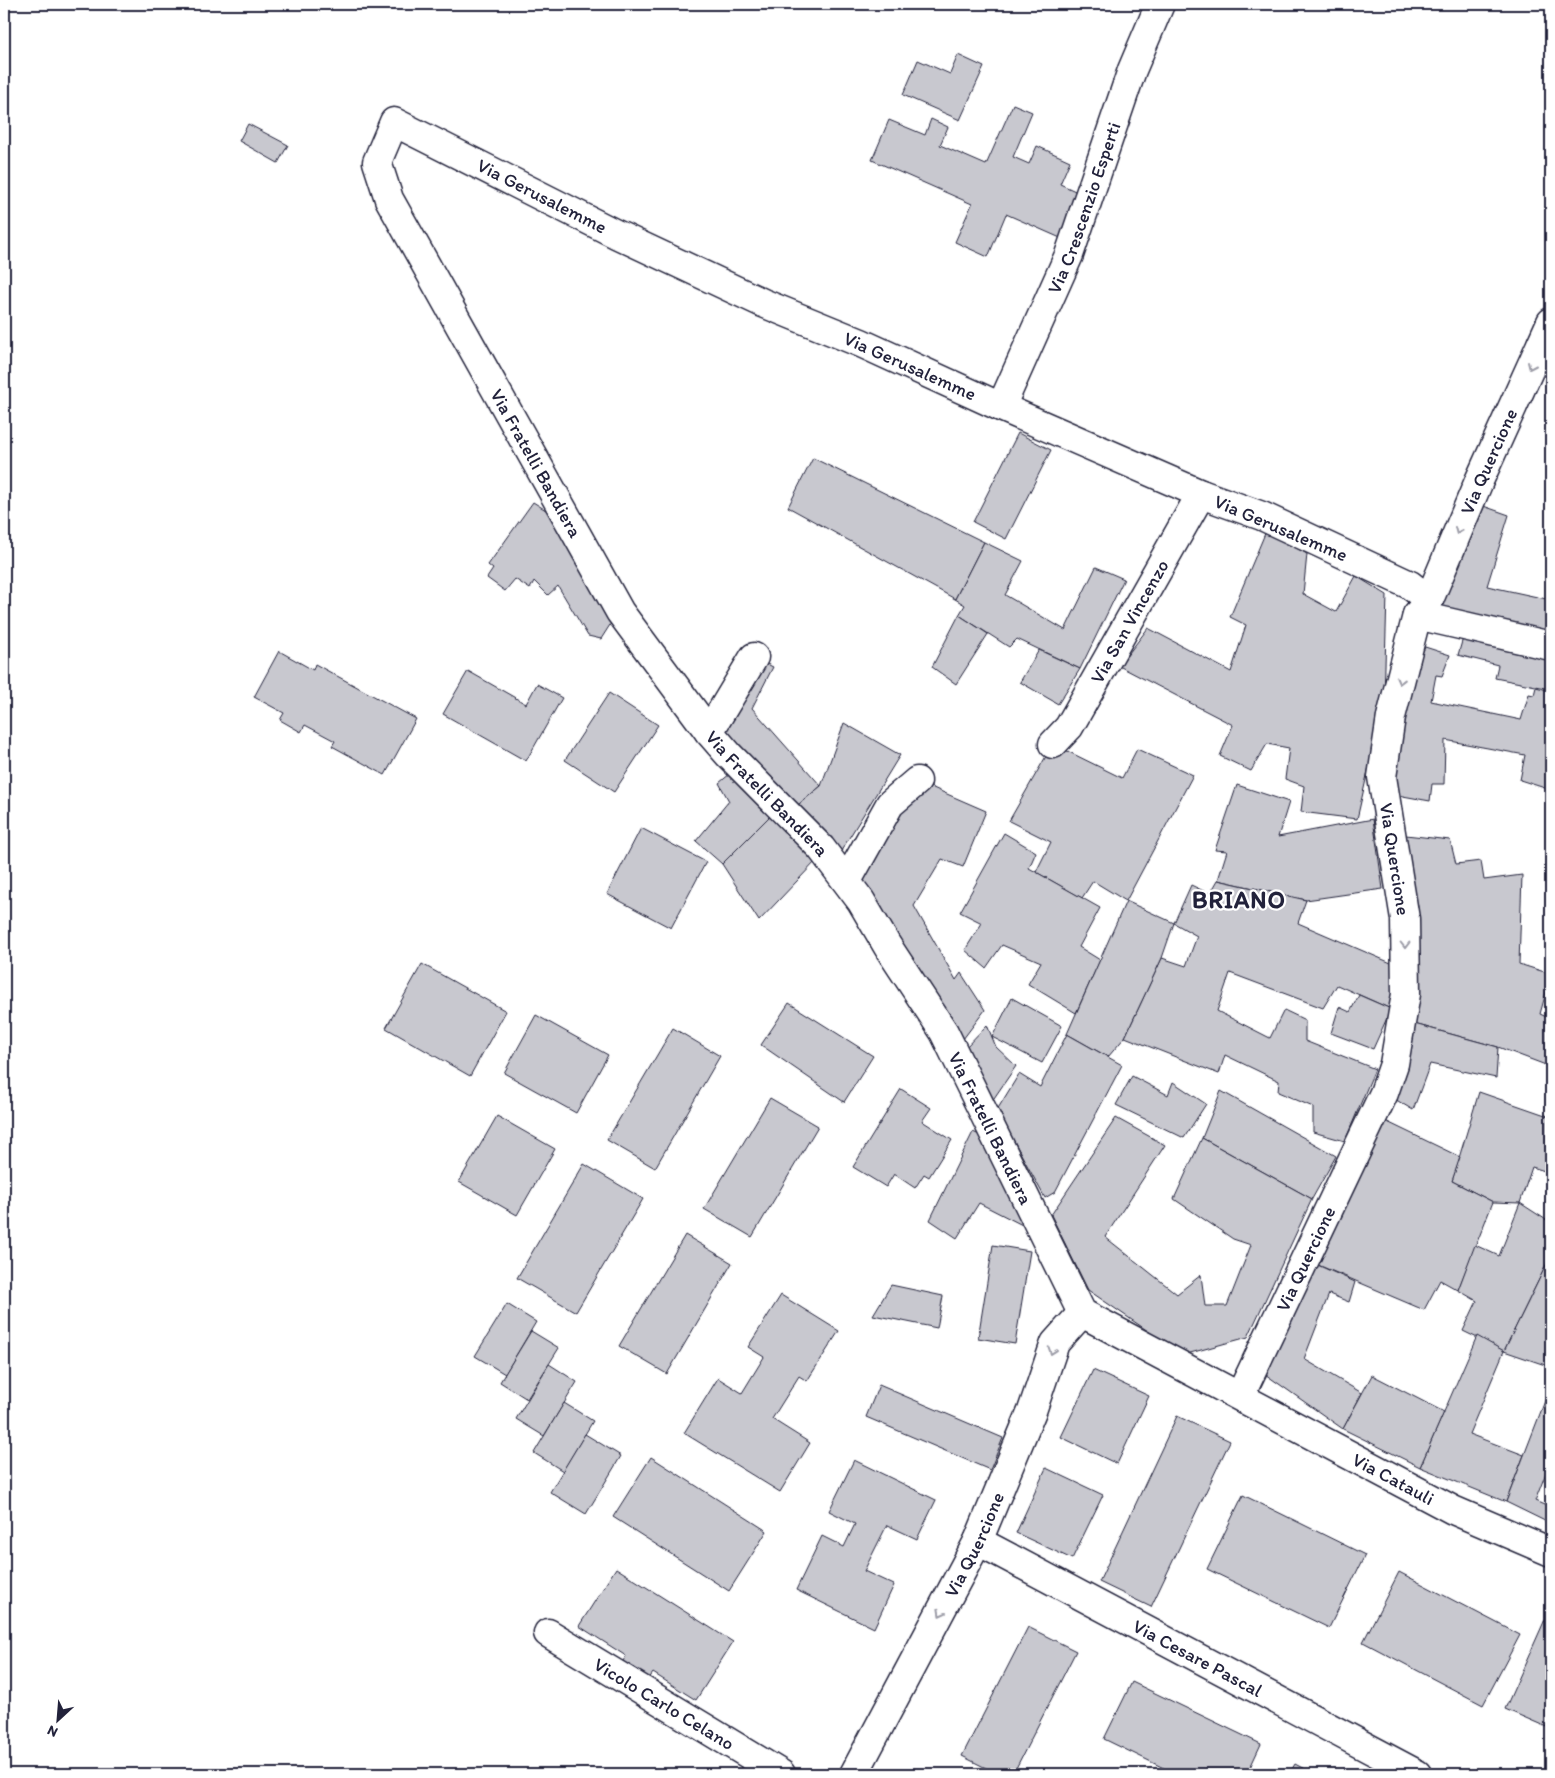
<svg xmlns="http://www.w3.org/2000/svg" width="1555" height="1778" font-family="Itim,sans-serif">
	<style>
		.building { fill: #c8c8cf; stroke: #22223b }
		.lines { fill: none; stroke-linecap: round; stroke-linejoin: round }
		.street-casing { stroke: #22223b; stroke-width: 31 }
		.street { stroke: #fff; stroke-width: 28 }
		.oneway { stroke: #9c9ca7 }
		.labels { text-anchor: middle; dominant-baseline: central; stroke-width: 4.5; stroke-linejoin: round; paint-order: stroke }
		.street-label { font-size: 19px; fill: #22223b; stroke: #fff }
		.district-label { font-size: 24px; font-weight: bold; letter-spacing: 1px; fill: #22223b; stroke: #fff }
	</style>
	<rect width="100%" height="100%" fill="#fff"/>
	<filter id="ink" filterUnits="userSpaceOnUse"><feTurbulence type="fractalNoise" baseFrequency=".02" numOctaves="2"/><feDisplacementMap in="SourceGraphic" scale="10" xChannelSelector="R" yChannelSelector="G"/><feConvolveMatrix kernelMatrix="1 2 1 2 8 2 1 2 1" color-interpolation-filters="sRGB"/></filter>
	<g filter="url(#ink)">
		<!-- building -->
		<g class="building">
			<path d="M958,55L984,67L960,120L903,95L918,60L950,74Z"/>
			<path d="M1013,104L1032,112L1013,157L1029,164L1037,146L1070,161L1060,184L1084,195L1065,240L1006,214L988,257L955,242L972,204L872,160L889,120L925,135L931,119L948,127L940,145L986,165Z"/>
			<path d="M248,124L288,145L278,163L239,141Z"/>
			<path d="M1018,433L1051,450L1006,539L973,522Z"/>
			<path d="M813,458L984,542L955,599L788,507Z"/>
			<path d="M533,502L557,517L615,617L601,639L588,636L558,586L548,595L534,581L530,589L515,579L505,591L487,578L493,569L488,565Z"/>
			<path d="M1472,502L1509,515L1487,586L1551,600V643L1433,615Z"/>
			<path d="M1266,531L1307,554L1303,594L1336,612L1356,576L1387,595L1384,701L1357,819L1301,812L1304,786L1285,779L1289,748L1267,744L1251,771L1220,756L1233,725L1119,666L1148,628L1231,672L1246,625L1230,617Z"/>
			<path d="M984,542L1023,561L1005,595L1065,630L1096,567L1124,579L1080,669L1017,639L1009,647L959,615L965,605L955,599Z"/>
			<path d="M959,615L988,634L956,684L932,667Z"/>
			<path d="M1465,631L1551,658V689L1495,678L1498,665L1458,655Z"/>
			<path d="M1425,647L1450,655L1442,676L1436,675L1431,701L1521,720L1529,694L1534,695L1536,687L1551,691V735L1548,749H1551V790L1520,780L1525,755L1445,740L1444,784H1432L1430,801L1392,794L1408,684Z"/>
			<path d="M1039,650L1080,669L1058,704L1020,682Z"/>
			<path d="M279,651L313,670L315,664L416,719L385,775L332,746L335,741L305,725L301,732L280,720L284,713L254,697Z"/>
			<path d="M759,660L773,667L752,708L821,786L793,809L719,723Z"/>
			<path d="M468,671L526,704L537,684L562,698L526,761L443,714Z"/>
			<path d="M609,693L658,725L614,792L565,760Z"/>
			<path d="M844,723L900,755L841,851L793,809L821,786Z"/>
			<path d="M1053,744L1122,778L1137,749L1193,775L1126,901L1093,881L1082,898L1036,872L1051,842L1009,821Z"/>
			<path d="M736,769L775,811L722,864L696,841L729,801L719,783Z"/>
			<path d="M917,781L986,811L963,867L942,859L914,906L956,980L961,973L985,1010L960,1043L855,882Z"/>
			<path d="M1237,785L1289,802L1278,837L1373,819L1383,889L1306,900L1218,880L1227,851L1215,850Z"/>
			<path d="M775,811L817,860L759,921L722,864Z"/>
			<path d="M641,828L706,862L671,928L607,894Z"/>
			<path d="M1004,833L1036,852L1029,868L1100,908L1079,947L1100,960L1076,1013L1028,984L1041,962L1002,945L986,968L965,950L982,923L960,912Z"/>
			<path d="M1397,834L1450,840L1456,864L1481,861L1484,880L1522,875L1519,964L1551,974L1540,1014L1551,1019V1067L1498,1047L1407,1022Z"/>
			<path d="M1218,880L1306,900L1298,923L1398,966L1391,1009L1337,985L1323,1008L1230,973L1217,1011L1270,1038L1284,1010L1305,1020V1041L1375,1069L1345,1141L1313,1132V1107L1278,1092L1279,1081L1225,1055L1219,1074L1125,1037L1162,958L1186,966L1197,936L1174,923L1191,885L1210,894Z"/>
			<path d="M1126,901L1174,923L1162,958L1125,1037L1108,1057L1067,1034Z"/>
			<path d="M422,964L506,1011L470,1076L386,1028Z"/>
			<path d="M1359,995L1391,1009L1373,1049L1331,1033L1339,1007L1350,1012Z"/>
			<path d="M1012,998L1062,1026L1042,1063L992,1037Z"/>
			<path d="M789,1003L873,1056L844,1102L761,1045Z"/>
			<path d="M536,1015L608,1055L576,1113L504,1073Z"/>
			<path d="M1407,1022L1498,1047L1496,1078L1430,1064L1413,1110L1388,1095Z"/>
			<path d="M987,1025L996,1047L1016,1066L992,1101L964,1049Z"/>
			<path d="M673,1028L720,1056L655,1168L607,1140Z"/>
			<path d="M1067,1034L1122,1065L1055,1192L1045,1198L997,1110L1019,1074L1040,1087Z"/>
			<path d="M1132,1076L1168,1095L1173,1082L1206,1104L1184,1138L1116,1105Z"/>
			<path d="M901,1089L931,1108L922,1121L952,1140L929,1177L924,1174L915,1188L894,1174L886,1187L853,1167Z"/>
			<path d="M1221,1091L1336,1156L1312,1199L1202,1138Z"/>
			<path d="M1479,1092L1551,1117V1166L1548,1172L1532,1167L1520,1203L1493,1202L1452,1181Z"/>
			<path d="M770,1098L818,1126L752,1237L704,1209Z"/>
			<path d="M497,1116L555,1149L517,1215L459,1182Z"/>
			<path d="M1377,1117L1460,1157L1452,1181L1493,1202L1458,1290L1440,1280L1424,1310L1311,1262Z"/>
			<path d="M1116,1118L1165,1145L1105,1237L1177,1294L1201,1275L1205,1306H1227L1251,1245L1233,1239L1174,1199L1202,1138L1312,1199L1248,1337L1183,1355L1088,1290L1051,1215Z"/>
			<path d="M973,1132L990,1140L1032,1230L979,1203L957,1238L930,1220Z"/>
			<path d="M584,1164L643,1199L576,1312L517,1278Z"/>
			<path d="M1520,1203L1551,1223V1255L1504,1351L1463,1331L1477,1301L1458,1290L1475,1245L1499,1256Z"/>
			<path d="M685,1235L732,1263L667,1374L619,1346Z"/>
			<path d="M993,1245L1030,1251L1015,1344L978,1338Z"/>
			<path d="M1551,1255V1367L1504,1351Z"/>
			<path d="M1311,1262L1355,1282L1349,1302L1329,1294L1304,1359L1362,1393L1343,1429L1262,1372Z"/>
			<path d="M891,1285L943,1296L937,1328L873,1315Z"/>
			<path d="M781,1295L839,1331L807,1381L799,1376L772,1419L810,1443L780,1492L684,1433L718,1378L742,1393L764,1357L748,1347Z"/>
			<path d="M507,1304L536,1322L505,1374L475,1356Z"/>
			<path d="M531,1331L559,1348L527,1399L500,1382Z"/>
			<path d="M1477,1336L1504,1351L1469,1434L1524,1455L1506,1502L1420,1467Z"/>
			<path d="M549,1364L577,1382L544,1436L516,1419Z"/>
			<path d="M1093,1370L1149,1396L1117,1464L1061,1437Z"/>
			<path d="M1372,1375L1444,1412L1420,1467L1343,1429Z"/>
			<path d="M879,1385L1003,1438L990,1470L866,1417Z"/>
			<path d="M1548,1393L1551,1395V1460L1535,1501L1551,1508V1524L1506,1502Z"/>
			<path d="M564,1403L593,1421L563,1471L534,1453Z"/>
			<path d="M1177,1416L1230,1441L1151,1607L1099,1582Z"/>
			<path d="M585,1434L621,1456L586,1514L550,1492Z"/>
			<path d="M651,1457L767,1531L729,1591L613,1517Z"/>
			<path d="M854,1460L936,1500L917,1539L887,1525L864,1571L894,1585L874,1628L796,1590L822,1536L844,1547L855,1524L829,1511Z"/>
			<path d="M1046,1468L1103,1495L1072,1559L1016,1533Z"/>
			<path d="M1243,1495L1365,1555L1329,1628L1207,1569Z"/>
			<path d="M616,1568L733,1642L696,1700L653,1673L646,1683L620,1666L626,1656L579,1626Z"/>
			<path d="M1399,1572L1520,1635L1483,1705L1363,1642Z"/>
			<path d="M1551,1606V1729L1505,1709Z"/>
			<path d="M1028,1627L1076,1651L1013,1774H998L962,1756Z"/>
			<path d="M1132,1682L1261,1744L1247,1774H1176L1104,1739Z"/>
			<path d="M1295,1764L1314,1774H1289Z"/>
		</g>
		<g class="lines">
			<!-- street casing -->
			<g class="street-casing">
				<g id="street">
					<path id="s1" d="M1001,407L1069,255L1132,70L1160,4"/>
					<path id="s2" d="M1429,600L1410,585L1262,516L1201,494L1001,407L861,343L763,303L616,234L394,122L377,162L389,199L620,612L709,732L729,755L821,848L861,901L888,947L944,1032L1082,1313L1453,1510L1551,1552"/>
					<path d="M1417,615L1551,646"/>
					<path d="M709,732L754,657"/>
					<path id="s3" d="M1053,744L1069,727L1201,494"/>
					<path d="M847,881L890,804L917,781"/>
					<path id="s4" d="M1240,1396L1384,1093L1394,1064L1406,994L1405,919L1382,777L1391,717L1417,615L1429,600L1479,481L1551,322"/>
					<path id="s5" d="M978,1541L1417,1774"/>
					<path id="s6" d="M548,1633L781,1774"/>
					<path id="s7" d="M854,1774L978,1541L1032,1411L1055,1343L1082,1313"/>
				</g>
			</g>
			<!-- street -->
			<use href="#street" class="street"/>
		</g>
		<!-- one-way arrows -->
		<defs><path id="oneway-chevron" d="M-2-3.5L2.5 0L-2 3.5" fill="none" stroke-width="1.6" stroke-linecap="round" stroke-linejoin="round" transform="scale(1.25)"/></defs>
		<g class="oneway">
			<use href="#oneway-chevron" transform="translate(1531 366) rotate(114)"/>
			<use href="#oneway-chevron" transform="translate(1458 531) rotate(113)"/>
			<use href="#oneway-chevron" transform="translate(1400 681) rotate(104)"/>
			<use href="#oneway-chevron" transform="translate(1405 945) rotate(90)"/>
			<use href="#oneway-chevron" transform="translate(1052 1351) rotate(109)"/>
			<use href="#oneway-chevron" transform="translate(941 1613) rotate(119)"/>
		</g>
	</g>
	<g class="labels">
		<!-- street labels -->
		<g class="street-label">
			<text transform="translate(542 196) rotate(27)">Via Gerusalemme</text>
			<text stroke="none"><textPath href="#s1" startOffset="216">Via Crescenzio Esperti</textPath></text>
			<text transform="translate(910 366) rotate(24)">Via Gerusalemme</text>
			<text stroke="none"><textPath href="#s4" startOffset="992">Via Quercione</textPath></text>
			<text stroke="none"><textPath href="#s2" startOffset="1526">Via Fratelli Bandiera</textPath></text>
			<text transform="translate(1281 528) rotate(23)">Via Gerusalemme</text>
			<text stroke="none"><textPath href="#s3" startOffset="145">Via San Vincenzo</textPath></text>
			<text stroke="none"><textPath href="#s2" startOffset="1931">Via Fratelli Bandiera</textPath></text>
			<text transform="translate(1395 859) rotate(81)">Via Quercione</text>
			<text stroke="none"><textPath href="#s2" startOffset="2336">Via Fratelli Bandiera</textPath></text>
			<text stroke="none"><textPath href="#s4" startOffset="152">Via Quercione</textPath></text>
			<text stroke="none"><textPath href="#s2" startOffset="2895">Via Catauli</textPath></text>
			<text stroke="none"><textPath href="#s7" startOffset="259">Via Quercione</textPath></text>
			<text stroke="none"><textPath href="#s5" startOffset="249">Via Cesare Pascal</textPath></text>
			<text stroke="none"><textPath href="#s6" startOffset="136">Vicolo Carlo Celano</textPath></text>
		</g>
		<!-- district labels -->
		<g class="district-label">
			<text x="1239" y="899">BRIANO</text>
		</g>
	</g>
	<!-- margin -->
	<rect width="1555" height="1778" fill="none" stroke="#fff" stroke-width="20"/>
	<rect x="10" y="10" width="1535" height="1758" fill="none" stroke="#22223b" stroke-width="2" filter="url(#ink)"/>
	<!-- north arrow -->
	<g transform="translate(58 1720) rotate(206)" stroke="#ffffff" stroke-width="4" paint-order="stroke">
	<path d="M0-4L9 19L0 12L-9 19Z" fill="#22223b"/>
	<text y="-8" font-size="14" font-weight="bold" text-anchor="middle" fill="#22223b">N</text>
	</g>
</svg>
